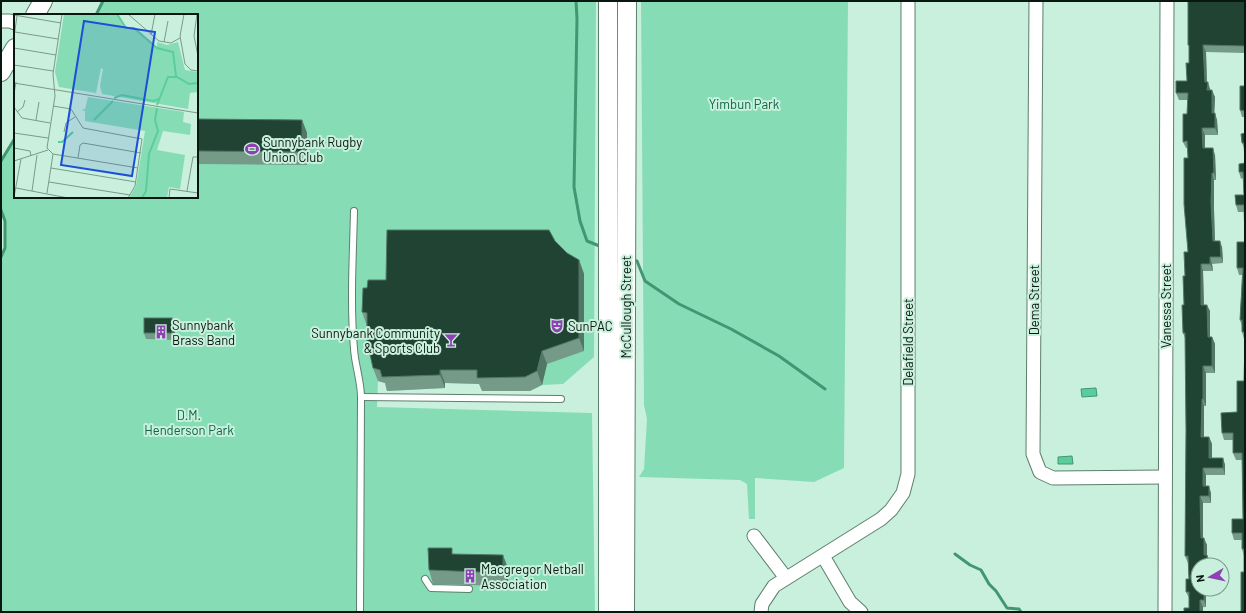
<svg xmlns="http://www.w3.org/2000/svg" width="1246" height="613" font-family="Barlow,sans-serif">
	<style>
		.green { fill: #86ddb5 }
		.water { fill: #5acd9d; stroke: #429673 }
		.lines { fill: none; stroke-linecap: round; stroke-linejoin: round }
		.stream { stroke: #429673; stroke-width: 3 }
		.lane-casing { stroke: #5b7f6d; stroke-width: 8 }
		.street-casing { stroke: #5b7f6d; stroke-width: 15 }
		.secondary-casing { stroke: #5b7f6d; stroke-width: 20 }
		.lane { stroke: #fff; stroke-width: 6 }
		.street { stroke: #fff; stroke-width: 13 }
		.secondary { stroke: #fff; stroke-width: 18 }
		.wall { fill: #759a88 }
		.shaded-wall { fill: #537766 }
		.building { fill: #214334; stroke: #537766 }
		.labels { text-anchor: middle; dominant-baseline: central; stroke-width: 4; stroke-linejoin: round; paint-order: stroke }
		.park-label { font-size: 13px; fill: #0b6647; stroke: #c9f0dc }
		.poi-label { font-size: 13px; fill: #091711; stroke: #c9f0dc; text-anchor: start }
		.street-label { font-size: 13px; fill: #091711; stroke: #c9f0dc }
		.inset-river { fill: none; stroke: #5acd9d; stroke-width: 2 }
		.inset-road { fill: none; stroke: #7c998b; stroke-width: 1 }
		.view { fill: #1d4ed8; fill-opacity: 0.15; stroke: #1d4ed8; stroke-width: 2 }
		.inset-edge { fill: none; stroke: #091711; stroke-width: 2 }
	</style>
	<rect width="100%" height="100%" fill="#c9f0dc"/>
	<!-- green -->
	<g class="green">
		<path d="M103,1H596L594,357L563,384L542,385L530,391H482V384L445,383V388L387,391L385,383L378,381L377,407L592,413L595,612H1V257L5,248V221L1,210V161L15,138V197H197V15H96Z"/>
		<path d="M641,1H848L844,468L814,482L755,478V519H749L747,484L740,480L639,477L644,469L647,419L644,405Z"/>
	</g>
	<!-- water -->
	<g class="water">
		<path d="M1096,388L1097,396L1082,397L1081,389Z"/>
		<path d="M1072,456L1073,464H1058V457Z"/>
	</g>
	<g class="lines">
		<!-- stream -->
		<g class="stream">
			<path d="M576,1L577,19L574,187L580,221L587,241L602,247"/>
			<path d="M96,15L103,1"/>
			<path d="M1,161L15,138"/>
			<path d="M1,210L5,221V248L1,257"/>
			<path d="M633,260L637,261L645,281L679,304L731,329L779,356L825,389"/>
			<path d="M955,554L970,565L981,570L989,584L996,591L1007,608L1019,609L1021,612"/>
		</g>
		<!-- lane casing -->
		<g class="lane-casing">
			<g id="lane">
				<path d="M354,211C353,257 350,303 354,349C355,365 361,381 361,397L360,612"/>
				<path d="M361,397L561,399"/>
				<path d="M425,579L431,588L469,589"/>
			</g>
		</g>
		<!-- street casing -->
		<g class="street-casing">
			<g id="street">
				<path d="M1036,1L1033,454L1040,472L1053,478L1165,477"/>
				<path d="M1,21H10L15,23"/>
				<path d="M754,536L786,578"/>
				<path d="M823,556L850,602L861,612"/>
				<path d="M761,612L762,604L774,586L881,519L891,510L903,493L908,474V1"/>
				<path d="M1165,612L1167,1"/>
			</g>
		</g>
		<!-- secondary casing -->
		<g class="secondary-casing">
			<g id="secondary">
				<path d="M608,1V612"/>
				<path d="M35,15L43,1"/>
				<path d="M1,72L15,48"/>
				<path d="M625,612L627,1"/>
			</g>
		</g>
		<!-- lane -->
		<use href="#lane" class="lane"/>
		<!-- street -->
		<use href="#street" class="street"/>
		<!-- secondary -->
		<use href="#secondary" class="secondary"/>
	</g>
	<!-- wall -->
	<g class="wall">
		<path d="M1245,1V53L1206,52L1207,82L1210,90L1215,97L1214,113L1217,120L1218,135H1205V148L1215,155L1216,180H1214V210L1215,241L1222,247L1223,263L1212,264L1213,271H1203L1204,305L1210,311V337H1212L1215,344V373H1206V406H1204V437H1209L1212,444V458H1223L1225,465V475H1206V486L1211,493V503H1203V538L1207,545V555L1210,562L1198,565V589H1206V607L1189,608V598L1186,592L1189,579L1188,563L1185,556L1186,430L1185,338L1183,333L1185,276L1188,252V148H1186L1183,142L1187,114L1188,100H1179L1176,93L1187,81L1189,63V47L1188,45Z"/>
		<path d="M1245,86V117H1242L1240,110Z"/>
		<path d="M197,119L302,120L307,133V165L197,164Z"/>
		<path d="M1245,133V150L1242,143Z"/>
		<path d="M1245,163V339H1244L1242,332V326L1240,320L1242,275H1239L1237,268L1245,242L1244,212H1238L1236,205L1244,195L1243,178L1241,179L1239,172Z"/>
		<path d="M567,253L579,260L584,274V351L547,364L542,385L530,391H482L479,384L445,383V388L387,391L385,383L378,381L373,368L367,326L362,312L367,288L386,280Z"/>
		<path d="M175,324V340L146,339L144,333Z"/>
		<path d="M1245,340V612H1241V572H1244V556L1242,549V540H1234L1232,533V519H1243L1242,460H1236L1233,453V440H1224L1222,433L1221,413L1237,412V381H1244Z"/>
		<path d="M454,554L508,568V586L433,584L429,570Z"/>
	</g>
	<!-- shaded-wall -->
	<g class="shaded-wall">
		<path d="M1203,45L1206,52L1207,89L1205,82Z"/>
		<path d="M1208,82L1210,89V97L1207,90Z"/>
		<path d="M1212,90L1215,97L1214,120L1212,113Z"/>
		<path d="M1215,113L1217,120L1218,135L1215,128Z"/>
		<path d="M302,120L307,133V165L302,152Z"/>
		<path d="M1202,128L1205,135V155L1203,148Z"/>
		<path d="M1213,148L1215,155L1216,180L1214,173Z"/>
		<path d="M1212,173L1214,180V210L1215,248L1213,241L1211,203Z"/>
		<path d="M1220,241L1222,247L1223,263L1221,257Z"/>
		<path d="M1210,257L1212,264L1213,271L1210,264Z"/>
		<path d="M579,260L584,274V351L579,338Z"/>
		<path d="M1201,264L1203,271L1204,311L1201,305Z"/>
		<path d="M1207,305L1210,311V344L1208,337Z"/>
		<path d="M172,318L175,324V340L172,333Z"/>
		<path d="M1212,337L1215,344V373L1212,366Z"/>
		<path d="M542,351L547,364L542,385L537,371Z"/>
		<path d="M1203,366L1206,373V406L1203,399Z"/>
		<path d="M440,370L445,383V388L440,375Z"/>
		<path d="M1202,399L1204,406V444L1201,437Z"/>
		<path d="M1209,437L1212,444V464L1209,458Z"/>
		<path d="M1223,458L1225,465V475L1223,468Z"/>
		<path d="M1203,468L1206,475V493L1203,486Z"/>
		<path d="M1209,486L1211,493V503L1209,496Z"/>
		<path d="M1200,496L1203,503V545L1201,538Z"/>
		<path d="M1204,538L1207,545V562L1204,555Z"/>
		<path d="M503,555L508,568V586L503,573Z"/>
		<path d="M1207,555L1210,562V565H1207Z"/>
		<path d="M1204,589H1206V607L1204,600Z"/>
		<path d="M1200,600L1203,607V612H1200Z"/>
	</g>
	<!-- building -->
	<g class="building">
		<path d="M1188,1H1245V46L1203,45L1205,82H1208L1207,90H1212V113H1215V128H1202L1203,148H1213L1214,173H1212L1211,203L1213,241H1220L1221,257H1210V264H1201V305H1207L1208,337H1212V366H1203V399H1202L1201,437H1209V458H1223V468H1203V486H1209V496H1200L1201,538H1204V555H1207V565H1198V589H1204V600H1200V612H1184V608H1189V592H1186V579H1189L1188,556H1185L1186,430L1185,333H1183L1182,305H1184L1183,276H1185L1184,252H1188L1184,204V158H1188L1187,141L1183,142V114H1187L1188,93H1176V81H1187L1186,63H1189V45H1188Z"/>
		<path d="M1240,86H1245V111L1240,110Z"/>
		<path d="M197,119L302,120V152L197,151Z"/>
		<path d="M1245,133V163L1244,143H1242L1241,134Z"/>
		<path d="M1245,163V332H1242V320H1240L1243,268H1237V242H1245L1244,205H1236L1235,195H1244L1243,172H1239V164Z"/>
		<path d="M387,230H549L555,241L567,253L579,260V338L542,351L537,371L525,377L477,378V370H440V375L382,377L380,370L373,368L367,341V313L362,312L363,288H367L368,280H386Z"/>
		<rect x="144" y="318" width="28" height="15"/>
		<path d="M1245,340V612H1241V572H1244V549H1242V533H1232V519H1243L1242,453H1233V433H1222L1221,413L1237,412V381H1244Z"/>
		<path d="M428,548H452V554L503,555V573L429,570Z"/>
	</g>
	<!-- icons -->
	<defs>
		<g id="stadium-bare" transform="scale(1.08)"><path d="M0-5a6.5 5 0 1 0 0 10a6.5 5 0 1 0 0-10ZM-3.5-1.8h7v3.6h-7Z" fill="#8e41b2" stroke="#c9f0dc" stroke-width="2.5" paint-order="stroke"/></g>
		<g id="theatre-bare" transform="scale(1.08)"><path d="M-5-5.5Q0-4 5-5.5V0Q5 5 0 6Q-5 5-5 0ZM-3.3-2.5H-1v1.5H-3.3ZM1-2.5H3.3v1.5H1ZM-2.8 1Q0 5.5 2.8 1Z" fill="#8e41b2" stroke="#c9f0dc" stroke-width="2.5" paint-order="stroke"/></g>
		<g id="building-bare" transform="scale(1.08)"><path d="M-4-6H4V6H1V3H-1V6H-4ZM-2.5-4.3h1.7v1.8h-1.7ZM.8-4.3h1.7v1.8H.8ZM-2.5-1h1.7V.8h-1.7ZM.8-1h1.7V.8H.8Z" fill="#8e41b2" stroke="#c9f0dc" stroke-width="2.5" paint-order="stroke"/></g>
		<g id="bar-bare" transform="scale(1.08)"><path d="M-6-5H6L.8 .8V4.5H3.5V6h-7V4.5H-.8V.8Z" fill="#8e41b2" stroke="#c9f0dc" stroke-width="2.5" paint-order="stroke"/></g>
	</defs>
	<g fill-rule="evenodd">
		<use href="#stadium-bare" x="252" y="149"/>
		<use href="#theatre-bare" x="557" y="326"/>
		<use href="#building-bare" x="161" y="332"/>
		<use href="#bar-bare" x="451" y="340"/>
		<use href="#building-bare" x="470" y="576"/>
	</g>
	<g class="labels">
		<!-- park labels -->
		<g class="park-label">
			<text x="744" y="104">Yimbun Park</text>
			<text x="189" y="415">D.M.<tspan x="189" dy="15">Henderson Park</tspan></text>
		</g>
		<!-- poi labels -->
		<g class="poi-label">
			<text x="263" y="142">Sunnybank Rugby<tspan x="263" dy="15">Union Club</tspan></text>
			<text x="172" y="325">Sunnybank<tspan x="172" dy="15">Brass Band</tspan></text>
			<text x="568" y="326">SunPAC</text>
			<text x="440" y="333" text-anchor="end">Sunnybank Community<tspan x="440" dy="15">&amp; Sports Club</tspan></text>
			<text x="481" y="569">Macgregor Netball<tspan x="481" dy="15">Association</tspan></text>
		</g>
		<!-- street labels -->
		<g class="street-label">
			<text transform="translate(1034 300) rotate(-90)">Dema Street</text>
			<text transform="translate(1166 306) rotate(-90)">Vanessa Street</text>
			<text transform="translate(626 307) rotate(-90)">McCullough Street</text>
			<text transform="translate(908 342) rotate(-90)">Delafield Street</text>
		</g>
	</g>
	<!-- overview -->
	<g transform="translate(14 14)">
		<rect width="184" height="184" fill="#c9f0dc"/>
		<path d="M50,0H103L110,13L122,15L143,33V28L153,31L164,28L171,56L184,58V78L176,79L174,95L88,80L86,72L89,55L87,54L82,79L45,73L41,58ZM74,83L170,98L169,108L177,110L176,121L149,117L143,136L171,141L166,175L155,173L153,184H115L122,172L131,117L71,107V97L67,96L71,95Z" fill="#86ddb5"/>
		<path class="inset-river" d="M103,0L112,14H120L143,34L159,38L162,62M100,84L108,81L139,87L145,85M143,91L154,63H163L175,70L184,69M80,106L99,87M44,128H48L59,118M128,184L132,177L135,140L144,117L141,106L143,94"/>
		<path class="inset-road" d="M114,0L145,27L157,29L166,24M170,0L166,22L171,50L177,56L184,57M183,0L180,22L184,42M0,1L47,9M1,18L44,25M137,21L141,0M0,23L3,2M150,28L154,7M0,34L42,41M0,51L39,57M0,69L184,99M0,80L2,68M39,92L57,95L69,114L128,125L121,172L114,184M0,93L8,104L36,109M3,98L9,93L11,86M22,106L25,88M50,118L52,109L61,103M0,119L34,124M0,134L16,137L17,142M33,134L41,82L39,60L48,0M33,134L39,140L33,179M39,140L124,154M64,144L66,131L69,129L127,139M0,147L34,136M37,154L122,168M35,168L116,181M2,174L54,184M18,177L23,141M173,177L179,143H184M0,183L7,145M155,184L156,175L184,179"/>
		<path class="view" d="M70,7L141,18L118,162L47,151Z"/>
		<rect width="184" height="184" class="inset-edge"/>
	</g>
	<!-- border -->
	<rect width="1246" height="613" fill="none" stroke="#091711" stroke-width="4"/>
	<!-- north arrow -->
	<g transform="translate(1210 577) rotate(261)"><circle r="19" fill="#c9f0dc" stroke="#7c998b"/>
	<path d="M0-3L7 15L0 10L-7 15Z" fill="#8e41b2"/>
	<text y="-6" font-size="11" font-weight="bold" text-anchor="middle" fill="#091711">N</text>
	</g>
</svg>
